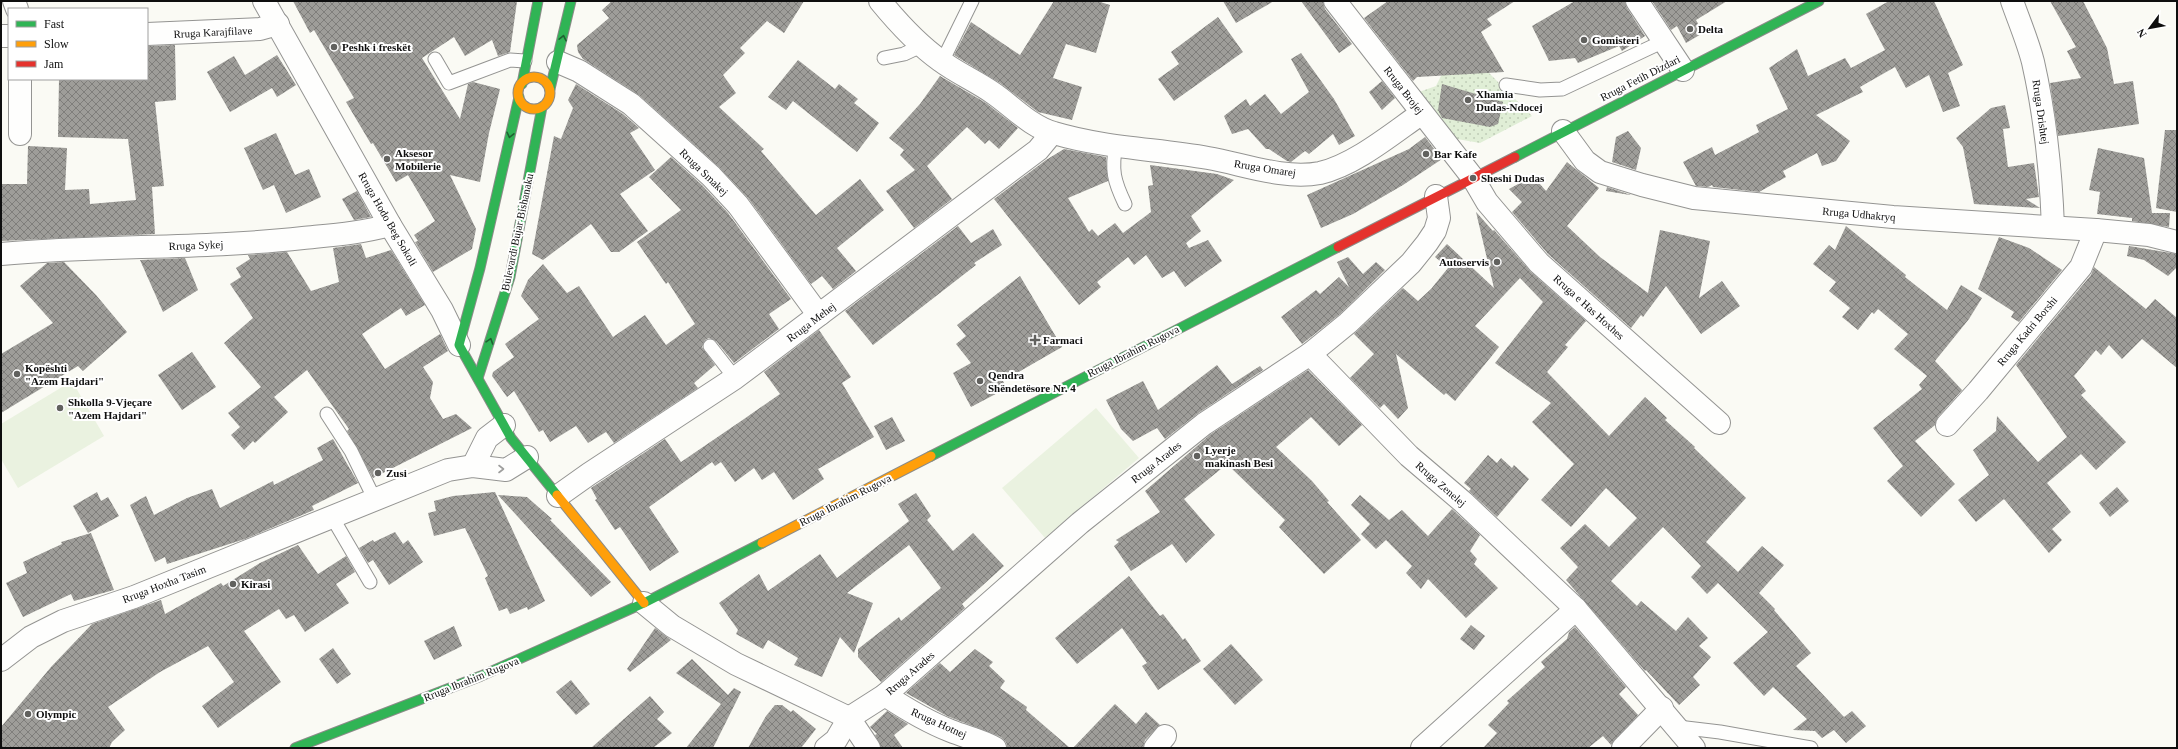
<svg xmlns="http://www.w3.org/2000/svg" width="2178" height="749" font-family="Georgia,serif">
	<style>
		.grass { fill: url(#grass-dots) }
		.pitch { fill: #eaf2e0 }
		.building { fill: url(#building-cross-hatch) }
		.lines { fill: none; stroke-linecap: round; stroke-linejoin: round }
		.lane-casing { stroke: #949492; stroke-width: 15 }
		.street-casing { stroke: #949492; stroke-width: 24 }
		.fast-casing { stroke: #8b8b88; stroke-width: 11 }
		.slow-casing { stroke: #8b8b88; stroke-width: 11 }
		.jam-casing { stroke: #8b8b88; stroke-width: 11 }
		.lane { stroke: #fefefd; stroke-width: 13 }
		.street { stroke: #fefefd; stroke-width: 22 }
		.fast { stroke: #30b455; stroke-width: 9 }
		.slow { stroke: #ff9f0a; stroke-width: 9 }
		.jam { stroke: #e5322d; stroke-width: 9 }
		.oneway { stroke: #1f6132 }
		.oneway2 { stroke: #9e9e9d }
		.poi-dot { fill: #61615e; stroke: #fff; stroke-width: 1.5 }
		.labels { text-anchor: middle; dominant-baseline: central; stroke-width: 4; stroke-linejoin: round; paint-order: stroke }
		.poi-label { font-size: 11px; font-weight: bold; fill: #0e0e0e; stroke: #fff; text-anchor: start }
		.street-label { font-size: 11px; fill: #0e0e0e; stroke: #fff }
	</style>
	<defs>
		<pattern id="grass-dots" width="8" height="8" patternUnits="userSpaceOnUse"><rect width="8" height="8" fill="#e0eed6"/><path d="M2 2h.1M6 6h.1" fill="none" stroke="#bfcbb6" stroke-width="1.8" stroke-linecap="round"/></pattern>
		<pattern id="building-cross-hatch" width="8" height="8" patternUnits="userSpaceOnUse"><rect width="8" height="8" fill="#9e9d99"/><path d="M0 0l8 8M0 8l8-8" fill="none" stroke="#7f7e7b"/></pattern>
	</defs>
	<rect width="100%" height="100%" fill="#fafaf4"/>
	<!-- grass -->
	<path class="grass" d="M1444,70H1486L1532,116L1480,143L1457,139L1419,92L1436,86Z"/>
	<!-- pitch -->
	<g class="pitch">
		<path d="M72,381L104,436L18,488L1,459V424Z"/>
		<path d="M1096,408L1139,458L1045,538L1002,488Z"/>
	</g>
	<!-- building -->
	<g class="building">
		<path d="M293,1H517L510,52L498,56L492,40L465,56L454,37L422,58L460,119L468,84L473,82L500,89L489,133L480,182L450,175L476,229L472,249L433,272L415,242L418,241L414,235L435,221L408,175L396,182L373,143L371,144L346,102L354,98L314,30L310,33Z"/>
		<path d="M612,1H804L784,33L767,21L740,48L745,53L723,75L736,93L719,107L764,149L761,151L816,215L860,179L884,210L837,248L856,271L833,289L822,276L811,284L748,198L719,167L639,95L583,59L578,52L577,45L609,18L602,10Z"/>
		<path d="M1054,1H1097L1110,5L1096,53L1066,44L1053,78L1082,87L1072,120L1038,112L1000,83L954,55L971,22L1020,55Z"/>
		<path d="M1223,1H1274L1236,23Z"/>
		<path d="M1301,1H1323L1325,9L1352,44L1339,53Z"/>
		<path d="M1388,1H1515L1487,19L1492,25L1481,32L1504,72L1417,77L1413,81L1364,18Z"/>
		<path d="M1575,1H1625L1627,8L1645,36L1622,51L1619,46L1578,63L1575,58L1549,61L1532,26Z"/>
		<path d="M1652,1H1727L1696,20L1703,33L1686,43L1677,26L1671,30Z"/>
		<path d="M1889,1H1934L1963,65L1948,73L1960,106L1943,112L1929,75L1906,88L1895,67L1860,87L1863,92L1816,115L1850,141L1836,161L1822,166L1817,153L1783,171L1786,177L1759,192L1713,187L1712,185L1708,187L1696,186L1683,162L1712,147L1715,155L1759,132L1756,125L1788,109L1769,68L1797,49L1808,76L1845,58L1851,68L1885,50L1866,14Z"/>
		<path d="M2050,1H2083L2107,48L2114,84L2133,81L2139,124L2058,136L2050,83L2081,78L2067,51L2076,47Z"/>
		<path d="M1218,17L1243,52L1174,101L1158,79L1179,64L1171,52Z"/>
		<path d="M175,45L176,100L155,102L164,186L152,187L155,234L1,241V184H27L28,146L67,148L65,190L89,189L90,204L136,200L128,139L58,137L59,79H147V46Z"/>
		<path d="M1301,53L1334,99L1355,136L1339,145L1333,134L1309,154L1305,151L1291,162L1287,161L1269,149H1266L1248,129L1232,134L1224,116L1246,99L1250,106L1265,94L1281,114L1309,92L1291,59Z"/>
		<path d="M277,55L296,85L277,97L272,88L230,112L207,72L234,56L245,75Z"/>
		<path d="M798,60L835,89L839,84L858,99L854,103L879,123L857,152L793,101L786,110L768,97Z"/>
		<path d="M940,76L986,103L1018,128L999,149L989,140L985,144L967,127L927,166L952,199L914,228L886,191L915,170L900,155L904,150L889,138L920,104Z"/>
		<path d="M1382,81L1395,98L1382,110L1369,92Z"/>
		<path d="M576,84L623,114L639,128L630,133L655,170L620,194L648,231L619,252H611L591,224L543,260L532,254L554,136L561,139L573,108L568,100Z"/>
		<path d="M1442,84L1503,102L1498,124L1490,127L1442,118L1438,110Z"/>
		<path d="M2005,105L2010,128L2003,129L2008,167L2034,163L2039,197L2026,199L2040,208L1974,204L1963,147L1956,138L1991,108Z"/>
		<path d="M2165,130H2177V212L2156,208Z"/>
		<path d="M1628,131L1641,148L1636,170L1612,162L1616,137Z"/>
		<path d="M276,133L295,175L309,169L321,197L286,213L274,185L263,190L244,148Z"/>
		<path d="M1425,137L1442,159L1403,185L1353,214L1321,228L1307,195L1409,149Z"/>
		<path d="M2098,148L2144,158L2152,213H2170L2169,227L2132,221V218L2097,214L2100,192L2089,190Z"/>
		<path d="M1064,149L1106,157L1108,181L1068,198L1089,232L1092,229L1098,236L1115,223L1123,233L1151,212L1148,186L1153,185L1150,165L1217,174L1234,180L1191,216L1201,231L1186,243L1189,248L1208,240L1222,261L1185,287L1174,271L1162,278L1146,255L1134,265L1128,257L1097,282L1101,287L1079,305L994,199L1046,160Z"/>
		<path d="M671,157L702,185L728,213L791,299L769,314L779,329L734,363L716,341L709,338L705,340L702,347L715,365L694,383L698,388L614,443L606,432L588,443L576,426L550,442L543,430L539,432L514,391L507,397L492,376L493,372L514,357L505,344L539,319L521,296L528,280L543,264L567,293L579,286L613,337L645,315L666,345L695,324L668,282L666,284L637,242L681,210L649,177Z"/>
		<path d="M1567,162L1599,188L1567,226L1600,257L1648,293L1660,230L1710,241L1699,298L1722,281L1740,306L1701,334L1666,286L1643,317L1641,315L1631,328L1548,254L1512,212L1522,202L1509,189L1533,176L1546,191Z"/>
		<path d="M1607,187L1631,195H1630L1606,191Z"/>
		<path d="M357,191L371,217L354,220L342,199Z"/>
		<path d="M1476,212L1493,231L1494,230L1531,272L1586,321L1565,345L1568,347L1547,372L1609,436L1645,397L1667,418L1665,420L1695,447L1694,448L1746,498L1706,542L1738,572L1762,546L1784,565L1759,593L1775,609L1774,610L1811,653L1796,666L1844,717L1852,711L1866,726L1846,743L1834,730L1822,738L1815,731L1793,730L1807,719L1773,687L1764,696L1733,663L1768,632L1718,583L1707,594L1691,577L1701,566L1663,527L1611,581L1637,606L1641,601L1676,631L1688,617L1708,638L1699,646L1711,657L1693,677L1700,685L1679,705L1646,670L1645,671L1566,580L1578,567L1560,548L1585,524L1609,547L1637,518L1606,488L1571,527L1541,500L1574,464L1532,422L1551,403L1495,363L1543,302L1520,278L1475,326L1499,347L1455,401L1446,393L1444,395L1396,354L1408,408L1398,419L1384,404L1380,408L1350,378L1374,354L1354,334L1403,288L1418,301L1431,289L1448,268L1435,257L1447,244L1494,288Z"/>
		<path d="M958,226L971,243L993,229L1002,245L974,263L976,265L873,345L845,311Z"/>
		<path d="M1846,226L1906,275L1905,277L1947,310L1961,285L1982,298L1969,319L1935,361L1962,390L1938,417L1935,425L1915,441L1955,484L1921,517L1887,481L1903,466L1873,428L1922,389L1919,385L1927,376L1894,349L1908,334L1878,309L1874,314L1872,312L1858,330L1842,317L1850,308L1829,291L1836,282L1813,264L1829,245L1835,250Z"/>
		<path d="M1999,237L2029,248L2062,270L2019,322L2011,317L2014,312L1978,289Z"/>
		<path d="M361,244L366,258L391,250L425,305L406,316L401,308L362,334L385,369L440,334L448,351L423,367L433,382L430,398L443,419L456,414L472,428L373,478L347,431L349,429L307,370L274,397L288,412L255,443L253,441L244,450L231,435L240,427L228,413L261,387L224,343L253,318L230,284L241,277L236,268L250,259L248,255L287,252L311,291L339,282L333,248Z"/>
		<path d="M2129,246L2177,254V267L2168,276L2144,260L2127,256Z"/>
		<path d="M1348,257L1363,274L1376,262L1385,270L1340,314L1302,344L1281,317L1316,290L1320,294L1339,277L1349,287L1337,262Z"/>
		<path d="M185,258L198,290L163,312L140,260Z"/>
		<path d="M64,262L96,295L127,332L83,371L78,366L1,413V354L53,323L20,286L47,263Z"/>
		<path d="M2094,267L2146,309L2155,299L2177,318V368L2142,339L2122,359L2109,345L2101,355L2096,350L2074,376L2086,391L2081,395L2126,442L2096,470L2081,454L2047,483L2071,512L2052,529L2062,540L2049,553L2004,499L1976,522L1958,500L1989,475L1973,450L1996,431L1997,416L2038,462L2067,437L2016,365L2091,275Z"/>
		<path d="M1020,276L1062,347L1003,381L1007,388L971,407L953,373L971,363L956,344L966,336L957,325Z"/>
		<path d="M819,330L851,377L842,383L874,437L818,469L824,479L793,500L774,472L762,480L754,468L735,482L721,462L715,466L712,462L649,507L679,552L650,571L620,527L615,530L595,500L597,499L591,488L665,439L681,462L744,419L780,394L764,372Z"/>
		<path d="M192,352L216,387L182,410L158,375Z"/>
		<path d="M1217,365L1232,384L1260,366L1263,370L1197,414L1165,439L1157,428L1133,441L1121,429L1106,400L1143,381L1158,410Z"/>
		<path d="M1308,370L1362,425L1339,446L1311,417L1276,447L1312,481L1329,501L1327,502L1361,540L1324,574L1279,527L1285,520L1227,464L1184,499L1215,535L1186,563L1172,544L1131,571L1114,546L1119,542L1116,540L1160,512L1145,491L1211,434Z"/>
		<path d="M892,417L905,441L886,450L874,426Z"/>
		<path d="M333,439L358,483L312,506L314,510L245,539L167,564L165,557L155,562L130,505L146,496L154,515L187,498L212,489L220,508L273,481L274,485L323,460L317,448Z"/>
		<path d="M1488,455L1497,463L1501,458L1512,468L1514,465L1529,479L1497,517L1469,491L1471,489L1464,483Z"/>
		<path d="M2117,487L2129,501L2110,517L2099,503Z"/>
		<path d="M97,492L101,501L108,497L119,516L88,533L73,506Z"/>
		<path d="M495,492L545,601L528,610L527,607L510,614L507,608L499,611L485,578L488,576L465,528L434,536L428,513L436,511L434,501L453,496Z"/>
		<path d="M916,493L931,516L927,520L953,551L973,533L1004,566L962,604L965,608L881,682L858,657V649L899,617L901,621L941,588L909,545L847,593L873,603L854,653L840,637L822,677L794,665L798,658L768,640L763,649L736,634L738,630L719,603L759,574L768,591L820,554L837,578L909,521L898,504Z"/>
		<path d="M498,495L527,497L552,519L550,520L611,582L591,597Z"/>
		<path d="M1360,495L1389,520L1402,510L1428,536L1452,509L1480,535L1470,551L1477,559L1474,564L1498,588L1466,618L1428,579L1421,589L1406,573L1412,566L1386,540L1376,549L1361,534L1370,524L1351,505Z"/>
		<path d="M395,532L403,544L408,540L423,562L389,585L373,560L368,563L359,548L373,540L374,542Z"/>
		<path d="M91,533L114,590L74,601L71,594L23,617L6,583L27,573L23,562L62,544L61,542Z"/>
		<path d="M298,545L318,574L346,556L355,572L336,584L349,603L305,632L294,615L286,619L279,609L244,631L281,682L218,728L202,706L234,682L208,646L160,672L108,707L125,730L112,742L109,748H1V727L51,667L92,624L161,600L165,614L221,583L223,586L260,563Z"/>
		<path d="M1129,576L1160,616L1163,614L1183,640L1185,638L1201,661L1158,690L1142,666L1147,663L1122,628L1077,664L1055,638Z"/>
		<path d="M1471,625L1485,636L1474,650L1460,639Z"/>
		<path d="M454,626L462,646L434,660L424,641Z"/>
		<path d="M1575,627L1626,687L1619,694L1638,715L1611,745L1603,736L1588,748H1483L1497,733L1488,725L1509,703L1507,701L1545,667L1541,662L1567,639L1569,632Z"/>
		<path d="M655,628L671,640L630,672L627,669Z"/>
		<path d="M1231,644L1263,680L1235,705L1203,669Z"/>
		<path d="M333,648L351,674L337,684L319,659Z"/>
		<path d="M975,649L993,662L989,666L1005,681L1000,688L1027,707L1026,710L1070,748H1007L1006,742L1001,737L947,716L906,693L940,663L950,672Z"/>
		<path d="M692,659L728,695L734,688L741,692L713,748H686L721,704L676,673Z"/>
		<path d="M571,680L590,704L576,715L556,692Z"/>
		<path d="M650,696L664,712L657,719L672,733L653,748H591Z"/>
		<path d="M1115,704L1136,724L1146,712L1160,725L1145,740L1143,748H1073Z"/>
		<path d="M775,705H782L791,712L793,710L816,729L801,748H748L766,716Z"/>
		<path d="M887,711L908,724L894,735L903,748H881L875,735L877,734L870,727Z"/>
	</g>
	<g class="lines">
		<!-- lane casing -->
		<g class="lane-casing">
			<g id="lane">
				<path d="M884,58L904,54L921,46"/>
				<path d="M435,59L449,83L510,60L525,61"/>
				<path d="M942,62L972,1"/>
				<path d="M1506,85L1540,90L1562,89L1664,41"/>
				<path d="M1116,144C1111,170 1114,181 1125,204"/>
				<path d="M710,346L735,378"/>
				<path d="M327,414L351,451L375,500"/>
				<path d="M332,517L370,582"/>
				<path d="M1678,727L1720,732L1811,748"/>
			</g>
		</g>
		<!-- street casing -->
		<g class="street-casing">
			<g id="street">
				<path d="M14,1L17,9"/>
				<path d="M264,1L390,225L442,310L459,345"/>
				<path d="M880,1C898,23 917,44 941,61C957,73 976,81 993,93C1012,106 1031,127 1054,133C1104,148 1157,149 1208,158C1243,164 1284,180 1320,173C1355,165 1393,133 1422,113"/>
				<path d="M1335,1L1473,178L1487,202L1539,263L1719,423"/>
				<path d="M1637,1L1683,70"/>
				<path d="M2012,1C2019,21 2028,42 2033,62C2045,115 2051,173 2053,227"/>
				<path d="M147,34L260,29L278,24"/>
				<path d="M1,36H9"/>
				<path d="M558,62L579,71L631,104L711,176L738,205L812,306L820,314"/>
				<path d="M1563,131L1585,161L1600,172L1642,185L1694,198L1893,217L2096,230L2149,235L2177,242"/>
				<path d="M20,134V79"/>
				<path d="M1,254C101,245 203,249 303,238C332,235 361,233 390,225"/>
				<path d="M1310,354L1409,456L1463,502L1576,609L1694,748"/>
				<path d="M1947,425L1978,391L2081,267L2096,230"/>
				<path d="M473,466L487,438L504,425"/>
				<path d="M558,496L589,474L735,378L1038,150L1052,133"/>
				<path d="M644,603L672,626L736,664L849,718L869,748"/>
				<path d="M1,660L31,637L63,621L134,597L448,470L473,466L506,470L527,457"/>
				<path d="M885,695C906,709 928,722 951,731C966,737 981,740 995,748"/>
				<path d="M826,748L836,740L849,718L885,695L1080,523L1204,424L1310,354L1348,323L1411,263L1427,243L1435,231L1439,218L1436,196"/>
				<path d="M1155,748L1165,736"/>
				<path d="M1422,748L1576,609"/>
				<path d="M1623,748L1662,708"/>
			</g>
		</g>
		<!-- fast casing -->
		<g class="fast-casing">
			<g id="fast">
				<path d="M522,84L538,1"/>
				<path d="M550,89L571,1"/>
				<path d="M519,97L480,268L459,345L511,438L557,495"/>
				<path d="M1515,157L1819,1"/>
				<path d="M478,378L510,277L542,107"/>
				<path d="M931,456L1338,247"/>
				<path d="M295,748L481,676L644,603L762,543"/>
			</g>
		</g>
		<!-- slow casing -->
		<g class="slow-casing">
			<g id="slow">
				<circle cx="534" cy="93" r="16"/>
				<path d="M557,495L644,603"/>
				<path d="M762,543L931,456"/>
			</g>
		</g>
		<!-- jam casing -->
		<g class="jam-casing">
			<path id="jam" d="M1338,247L1515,157"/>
		</g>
		<!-- lane -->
		<use href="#lane" class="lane"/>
		<!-- street -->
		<use href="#street" class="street"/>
		<!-- fast -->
		<use href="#fast" class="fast"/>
		<!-- slow -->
		<use href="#slow" class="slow"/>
		<!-- jam -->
		<use href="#jam" class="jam"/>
	</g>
	<!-- one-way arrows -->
	<defs><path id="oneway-chevron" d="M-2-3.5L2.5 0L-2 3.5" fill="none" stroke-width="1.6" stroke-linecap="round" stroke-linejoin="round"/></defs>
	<g class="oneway">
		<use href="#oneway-chevron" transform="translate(563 38) rotate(-78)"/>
		<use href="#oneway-chevron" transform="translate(510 135) rotate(103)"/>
		<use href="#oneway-chevron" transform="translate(490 341) rotate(-72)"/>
	</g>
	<use class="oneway2" href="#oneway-chevron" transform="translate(501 469)"/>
	<!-- markers -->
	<g class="poi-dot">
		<circle cx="1690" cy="29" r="4"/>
		<circle cx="1584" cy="40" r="4"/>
		<circle cx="334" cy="47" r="4"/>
		<circle cx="1468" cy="100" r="4"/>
		<circle cx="1426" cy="154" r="4"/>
		<circle cx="387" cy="159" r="4"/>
		<circle cx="1473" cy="178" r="4"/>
		<circle cx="1497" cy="262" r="4"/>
		<path d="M1033 334h4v4h4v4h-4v4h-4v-4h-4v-4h4z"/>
		<circle cx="17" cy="374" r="4"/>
		<circle cx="980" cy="381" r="4"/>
		<circle cx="60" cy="408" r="4"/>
		<circle cx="1197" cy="456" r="4"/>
		<circle cx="378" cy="473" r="4"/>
		<circle cx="233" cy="584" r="4"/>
		<circle cx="28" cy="714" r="4"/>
	</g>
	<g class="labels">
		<!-- poi labels -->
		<g class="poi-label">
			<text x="1698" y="29">Delta</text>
			<text x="1592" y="40">Gomisteri</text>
			<text x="342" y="47">Peshk i freskët</text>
			<text x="1476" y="94">Xhamia<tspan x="1476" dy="13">Dudas-Ndocej</tspan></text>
			<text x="395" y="153">Aksesor<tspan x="395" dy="13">Mobilerie</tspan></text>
			<text x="1434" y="154">Bar Kafe</text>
			<text x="1481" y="178">Sheshi Dudas</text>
			<text x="1489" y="262" text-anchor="end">Autoservis</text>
			<text x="1043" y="340">Farmaci</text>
			<text x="25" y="368">Kopështi<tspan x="25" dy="13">"Azem Hajdari"</tspan></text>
			<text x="988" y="375">Qendra<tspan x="988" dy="13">Shëndetësore Nr. 4</tspan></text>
			<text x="68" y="402">Shkolla 9-Vjeçare<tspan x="68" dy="13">"Azem Hajdari"</tspan></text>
			<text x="1205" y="450">Lyerje<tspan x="1205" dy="13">makinash Besi</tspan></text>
			<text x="386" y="473">Zusi</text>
			<text x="241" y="584">Kirasi</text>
			<text x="36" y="714">Olympic</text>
		</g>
		<!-- street labels -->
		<g class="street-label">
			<text transform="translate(213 32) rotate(-3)">Rruga Karajfilave</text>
			<text transform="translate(1640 78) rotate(-27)">Rruga Fetih Dizdari</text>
			<text transform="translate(1404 90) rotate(52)">Rruga Brojej</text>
			<text transform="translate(2041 112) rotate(82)">Rruga Drishtej</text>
			<text transform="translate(1265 168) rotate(9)">Rruga Omarej</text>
			<text transform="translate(704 172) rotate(44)">Rruga Smakej</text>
			<text transform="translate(1859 214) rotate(5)">Rruga Udhakryq</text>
			<text transform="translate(388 219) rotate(60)">Rruga Hodo Beg Sokoli</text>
			<text transform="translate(517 232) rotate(-78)">Bulevardi Bujar Bishanaku</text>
			<text transform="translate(196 245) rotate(-2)">Rruga Sykej</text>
			<text transform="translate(1589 307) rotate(42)">Rruga e Has Hoxhes</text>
			<text transform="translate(811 322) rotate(-37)">Rruga Mehej</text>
			<text transform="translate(2027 331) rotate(-50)">Rruga Kadri Borshi</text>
			<text transform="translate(1133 351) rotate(-27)">Rruga Ibrahim Rugova</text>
			<text transform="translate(1156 462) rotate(-38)">Rruga Arades</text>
			<text transform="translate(1441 484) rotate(41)">Rruga Zenelej</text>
			<text transform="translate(845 500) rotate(-27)">Rruga Ibrahim Rugova</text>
			<text transform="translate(164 584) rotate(-21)">Rruga Hoxha Tasim</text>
			<text transform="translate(910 673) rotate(-41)">Rruga Arades</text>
			<text transform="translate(471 679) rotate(-22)">Rruga Ibrahim Rugova</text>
			<text transform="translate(939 723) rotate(24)">Rruga Hotnej</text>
		</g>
	</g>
	<!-- border -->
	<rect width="2178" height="749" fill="none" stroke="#0e0e0e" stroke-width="4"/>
	<!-- legend -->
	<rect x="8" y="8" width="140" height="72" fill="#ffffff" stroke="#9f9f9f"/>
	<rect x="16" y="21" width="20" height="6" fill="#30b455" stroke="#9f9f9f"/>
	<text x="44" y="28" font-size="12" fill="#0e0e0e">Fast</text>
	<rect x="16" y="41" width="20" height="6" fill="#ff9f0a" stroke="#9f9f9f"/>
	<text x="44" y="48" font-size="12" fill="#0e0e0e">Slow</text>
	<rect x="16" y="61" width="20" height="6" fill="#e5322d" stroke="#9f9f9f"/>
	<text x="44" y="68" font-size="12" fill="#0e0e0e">Jam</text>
	<!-- north arrow -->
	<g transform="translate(2150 28) rotate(238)" stroke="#ffffff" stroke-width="3" paint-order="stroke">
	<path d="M0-3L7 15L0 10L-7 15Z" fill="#0e0e0e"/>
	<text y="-6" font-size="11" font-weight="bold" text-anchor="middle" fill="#0e0e0e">N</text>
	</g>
</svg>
